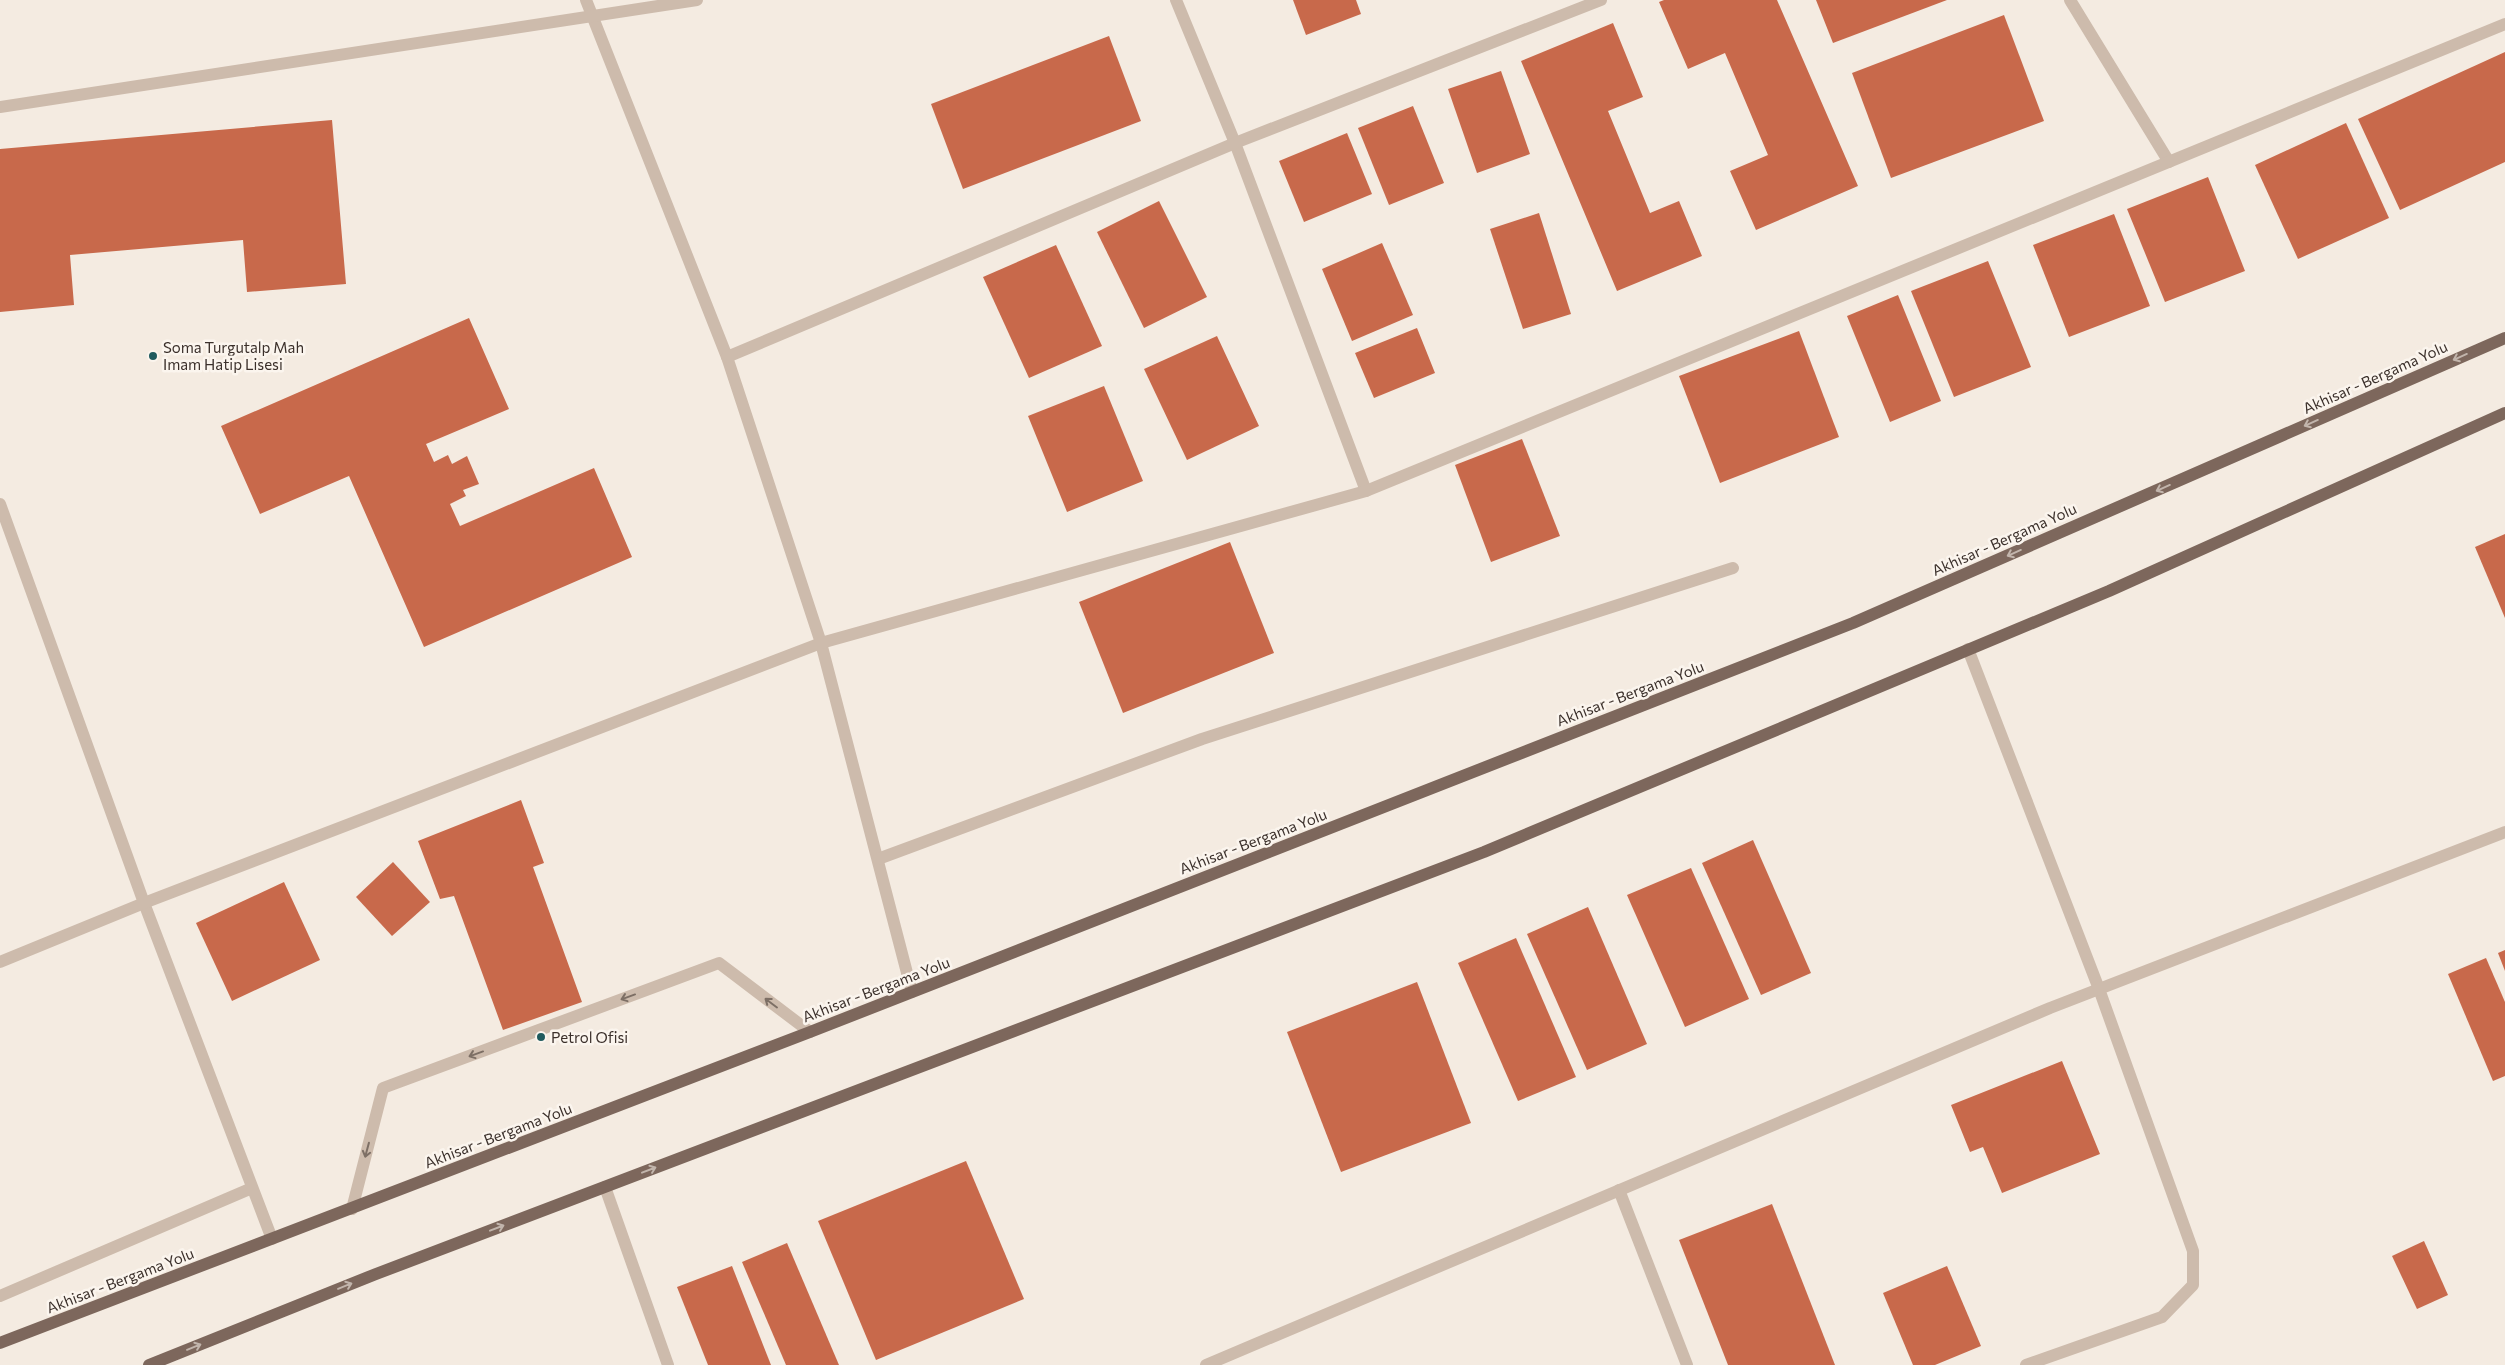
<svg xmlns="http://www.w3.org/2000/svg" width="2505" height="1365" font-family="Commissioner,sans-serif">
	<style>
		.building { fill: #c8694b }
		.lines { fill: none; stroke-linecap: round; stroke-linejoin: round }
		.lane { stroke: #cdbbac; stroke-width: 12 }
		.street { stroke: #cdbbac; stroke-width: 12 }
		.primary { stroke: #7d675c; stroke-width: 12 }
		.oneway { stroke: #c2b5ac }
		.oneway2 { stroke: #7d6f65 }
		.poi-dot { fill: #1f5a5e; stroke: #fbf5ee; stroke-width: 2 }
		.labels { text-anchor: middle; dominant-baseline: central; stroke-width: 5; stroke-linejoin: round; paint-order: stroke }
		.poi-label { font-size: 15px; fill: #3b302b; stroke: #fbf5ee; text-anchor: start }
		.street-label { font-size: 15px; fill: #3b302b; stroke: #fbf5ee }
	</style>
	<rect width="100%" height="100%" fill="#f4ebe1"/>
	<!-- building -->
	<g class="building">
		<path d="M1293,0H1356L1361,14L1306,35Z"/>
		<path d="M1664,0H1777L1858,186L1756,230L1730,171L1768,155L1725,53L1688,69L1659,2Z"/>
		<path d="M1816,0H1947L1833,43Z"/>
		<path d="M2004,15L2044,121L1891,178L1852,73Z"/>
		<path d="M1613,23L1643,97L1608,111L1650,213L1679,201L1702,256L1617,291L1521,61Z"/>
		<path d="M1109,36L1141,121L963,189L931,104Z"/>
		<path d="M2505,52V162L2400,210L2358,119Z"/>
		<path d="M1501,71L1530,154L1477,173L1448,89Z"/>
		<path d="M1413,106L1444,183L1389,205L1358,128Z"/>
		<path d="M332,120L346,284L247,292L243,240L70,255L74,305L0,312V149Z"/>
		<path d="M2346,123L2389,218L2298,259L2255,165Z"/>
		<path d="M1347,133L1372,194L1304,222L1279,161Z"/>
		<path d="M2208,177L2245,271L2165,302L2127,209Z"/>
		<path d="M1159,201L1207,297L1144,328L1097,232Z"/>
		<path d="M1539,213L1571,314L1523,329L1490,229Z"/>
		<path d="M2114,214L2150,306L2069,337L2033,245Z"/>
		<path d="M1382,243L1413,315L1352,341L1322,269Z"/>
		<path d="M1056,245L1102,346L1029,378L983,277Z"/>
		<path d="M1988,261L2031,367L1954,397L1911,291Z"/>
		<path d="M1898,295L1941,401L1890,422L1847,316Z"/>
		<path d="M469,318L509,409L426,444L434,462L448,455L452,464L467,456L479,484L463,490L466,496L450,504L460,526L594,468L632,557L424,647L349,476L260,514L221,426Z"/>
		<path d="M1417,328L1435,373L1374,398L1355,353Z"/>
		<path d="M1799,331L1839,437L1720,483L1679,376Z"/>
		<path d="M1217,336L1259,426L1187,460L1144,369Z"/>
		<path d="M1104,386L1143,481L1067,512L1028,416Z"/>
		<path d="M1522,439L1560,536L1491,562L1455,465Z"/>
		<path d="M2505,534V618L2475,547Z"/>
		<path d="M1230,542L1274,653L1123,713L1079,602Z"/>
		<path d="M521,800L544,863L533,867L582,1002L503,1030L454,896L440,899L418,841Z"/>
		<path d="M1753,840L1811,973L1761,995L1702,863Z"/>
		<path d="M393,862L430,902L392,936L356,897Z"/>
		<path d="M1691,868L1749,999L1685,1027L1627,895Z"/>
		<path d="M284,882L320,960L232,1001L196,923Z"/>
		<path d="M1588,907L1647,1044L1587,1070L1527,934Z"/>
		<path d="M1516,938L1576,1077L1518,1101L1458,963Z"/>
		<path d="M2505,950V971L2498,953Z"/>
		<path d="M2486,958L2505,1002V1076L2493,1081L2448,974Z"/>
		<path d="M1417,982L1471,1123L1341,1172L1287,1032Z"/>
		<path d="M2062,1061L2100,1154L2002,1193L1983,1147L1970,1152L1951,1105Z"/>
		<path d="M966,1161L1024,1299L876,1360L818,1221Z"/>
		<path d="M1772,1204L1835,1365H1728L1679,1240Z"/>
		<path d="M2424,1241L2448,1295L2417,1309L2392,1256Z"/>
		<path d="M787,1243L839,1365H786L742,1262Z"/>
		<path d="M732,1266L771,1365H708L677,1287Z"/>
		<path d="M1947,1266L1981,1346L1935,1365H1913L1883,1293Z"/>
	</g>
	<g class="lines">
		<!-- lane -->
		<g class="lane">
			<path d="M352,1209L383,1088L719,963L810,1032"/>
			<path d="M0,1296L252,1188"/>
		</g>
		<!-- street -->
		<g class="street">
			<path d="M586,0L727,357L821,643L912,992"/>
			<path d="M1176,0L1235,143L1366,491"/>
			<path d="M2070,0L2169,162"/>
			<path d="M0,107L697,0"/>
			<path d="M727,357L1235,143L1601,0"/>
			<path d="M0,504L144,903L272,1239"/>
			<path d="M1968,649L2099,989L2193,1251V1285L2162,1317L2026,1365"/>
			<path d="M878,859L1202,739L1733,568"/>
			<path d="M0,962L144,903L821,643L1366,491L2505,24"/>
			<path d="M605,1187L668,1365"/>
			<path d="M1619,1190L1687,1365"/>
			<path d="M1206,1365L2050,1008L2505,832"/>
		</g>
		<!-- primary -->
		<g class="primary">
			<path d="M0,1343L810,1032L1853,623L2505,338"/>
			<path d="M149,1365L376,1274L1484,852L2109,591L2505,413"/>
		</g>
	</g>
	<!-- one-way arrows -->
	<defs><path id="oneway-shaft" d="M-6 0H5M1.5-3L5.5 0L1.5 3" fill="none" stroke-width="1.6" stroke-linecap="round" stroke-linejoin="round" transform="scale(1.25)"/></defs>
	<g class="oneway">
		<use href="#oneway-shaft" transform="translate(2460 357) rotate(156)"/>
		<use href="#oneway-shaft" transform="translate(2311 423) rotate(156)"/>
		<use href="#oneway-shaft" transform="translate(2163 488) rotate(156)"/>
		<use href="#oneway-shaft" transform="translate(2014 553) rotate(156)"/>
		<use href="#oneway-shaft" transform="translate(649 1170) rotate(-21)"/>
		<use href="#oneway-shaft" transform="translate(497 1228) rotate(-21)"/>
		<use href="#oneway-shaft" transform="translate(345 1286) rotate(-22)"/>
		<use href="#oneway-shaft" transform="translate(194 1347) rotate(-22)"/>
	</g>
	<g class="oneway2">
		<use href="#oneway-shaft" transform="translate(628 997) rotate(160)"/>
		<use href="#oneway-shaft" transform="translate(771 1003) rotate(-143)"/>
		<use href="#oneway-shaft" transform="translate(476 1054) rotate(160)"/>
		<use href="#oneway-shaft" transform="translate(367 1150) rotate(105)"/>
	</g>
	<!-- markers -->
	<g class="poi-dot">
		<circle cx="153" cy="356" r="5"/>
		<circle cx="541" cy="1037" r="5"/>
	</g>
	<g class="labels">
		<!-- poi labels -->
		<g class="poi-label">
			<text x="163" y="347">Soma Turgutalp Mah<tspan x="163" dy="17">Imam Hatip Lisesi</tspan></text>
			<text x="551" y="1037">Petrol Ofisi</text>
		</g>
		<!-- street labels -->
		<g class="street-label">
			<text transform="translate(2375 377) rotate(-24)">Akhisar - Bergama Yolu</text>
			<text transform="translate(2004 539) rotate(-24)">Akhisar - Bergama Yolu</text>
			<text transform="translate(1630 693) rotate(-21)">Akhisar - Bergama Yolu</text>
			<text transform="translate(1253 841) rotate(-21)">Akhisar - Bergama Yolu</text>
			<text transform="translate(876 989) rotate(-21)">Akhisar - Bergama Yolu</text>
			<text transform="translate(498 1135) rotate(-21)">Akhisar - Bergama Yolu</text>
			<text transform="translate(120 1280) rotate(-21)">Akhisar - Bergama Yolu</text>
		</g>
	</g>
</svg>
